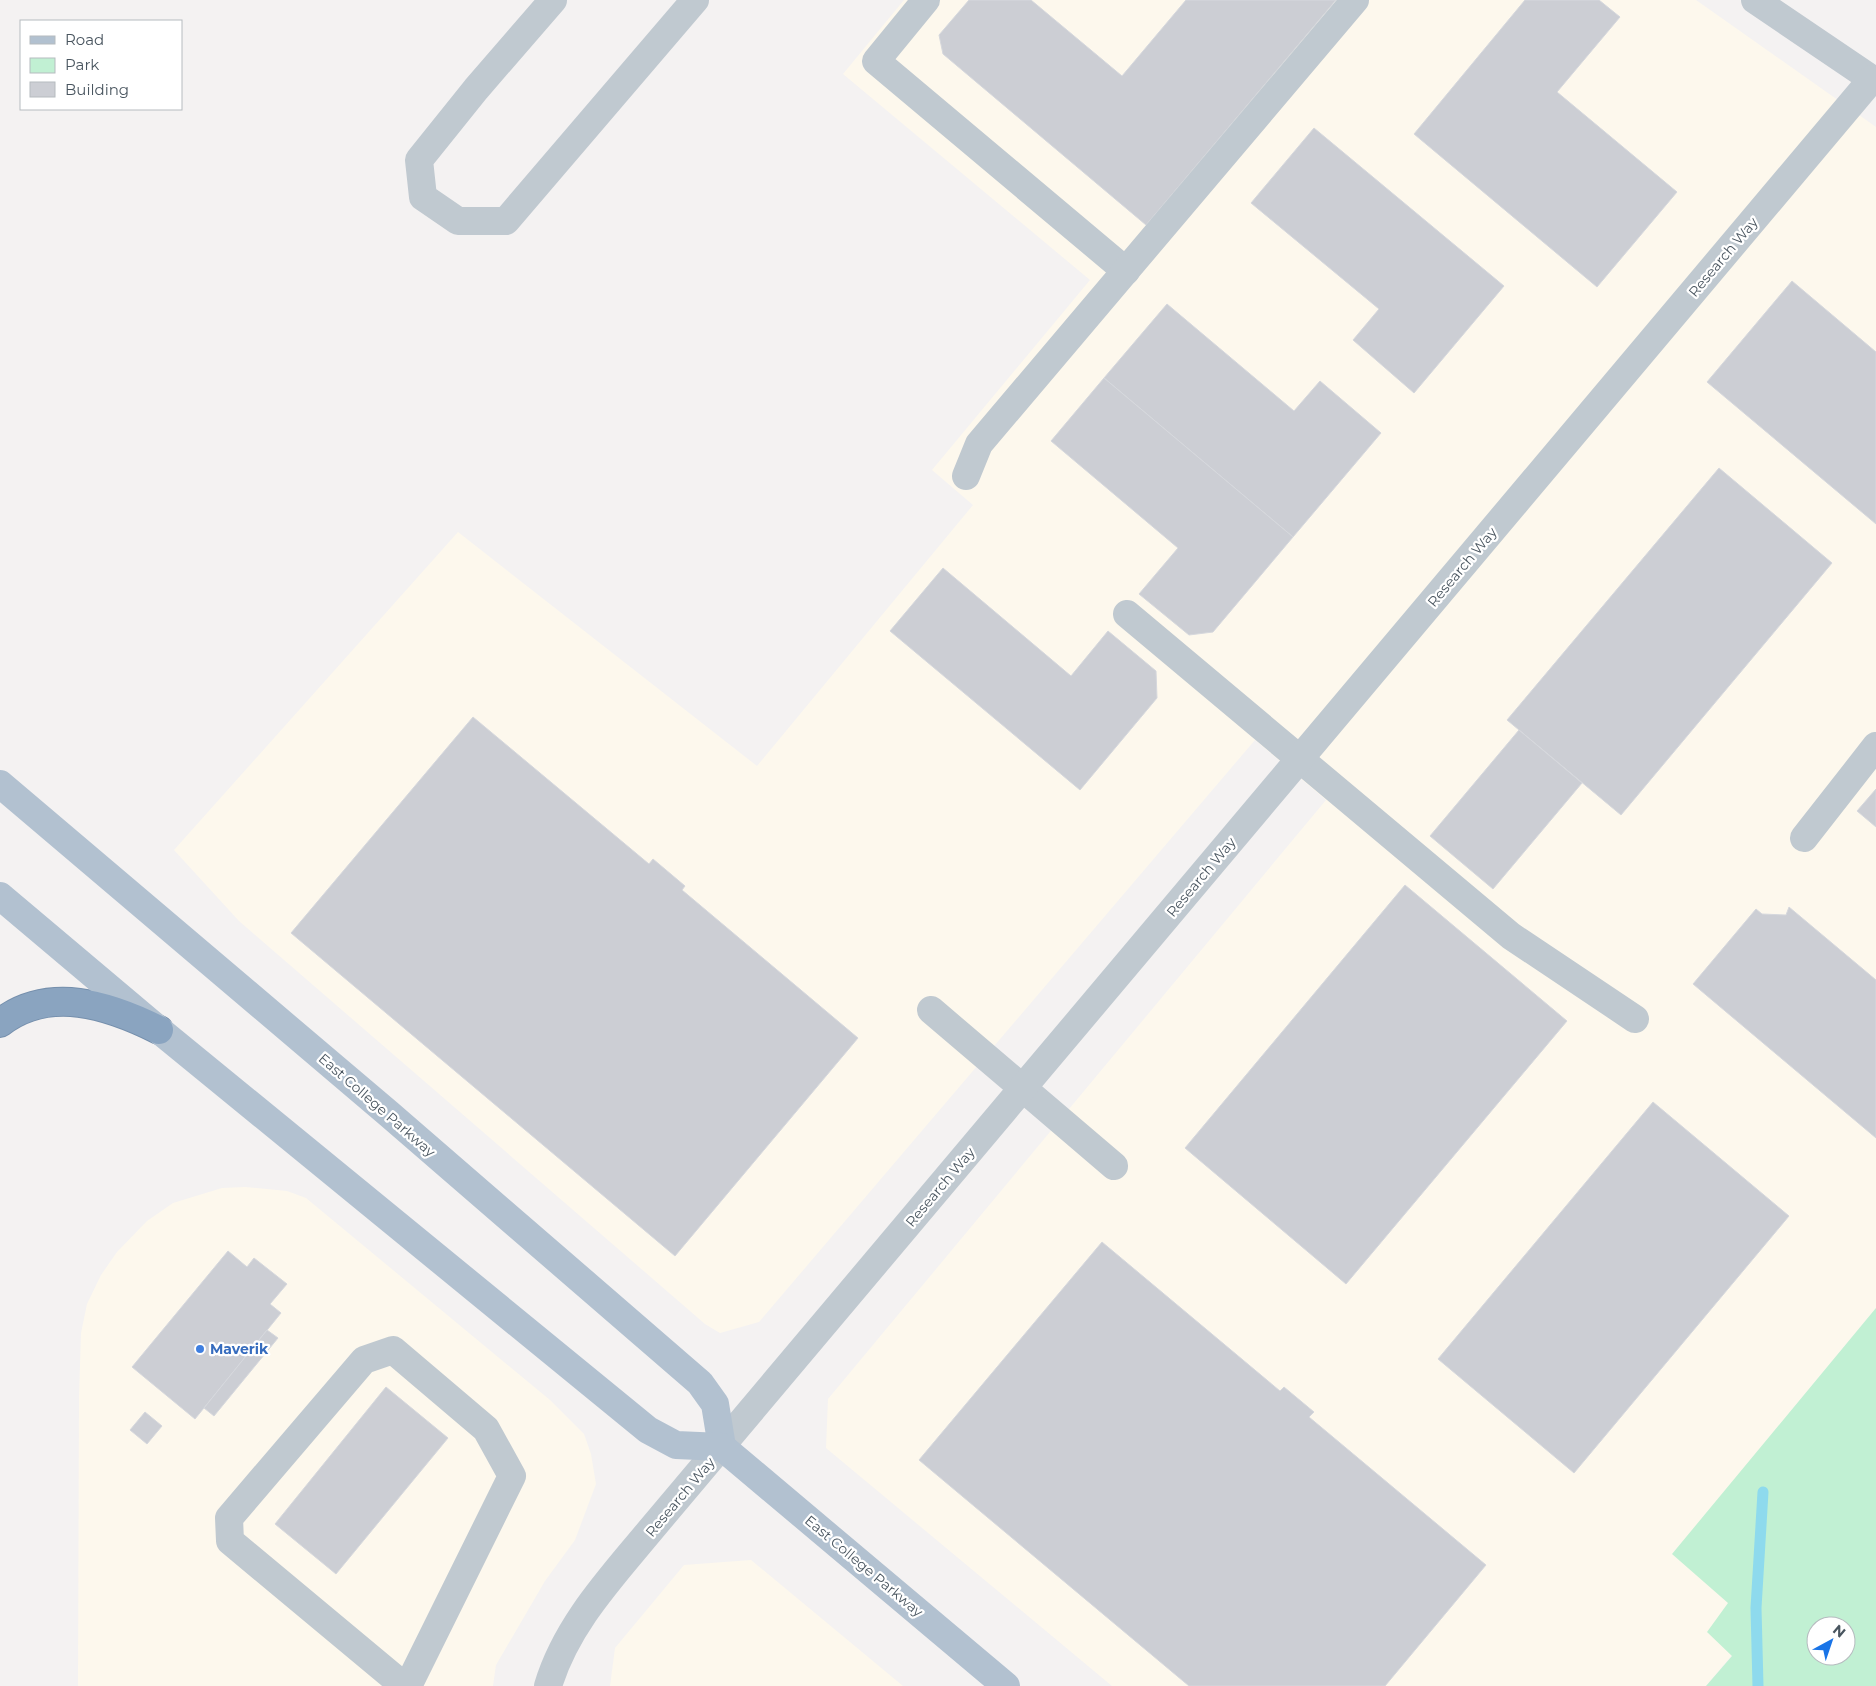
<svg xmlns="http://www.w3.org/2000/svg" width="1876" height="1686" font-family="Montserrat,sans-serif">
<rect width="100%" height="100%" fill="#f4f2f2"/>
<!-- commercial -->
<g fill="#fdf8ed">
<path d="M904,0H1696L1876,127V1308L1673,1554L1729,1603L1732,1655L1706,1686H1112L826,1448L828,1399L1326,800L1255,740L759,1322L720,1333L705,1324L239,921L174,850L458,532L757,766L973,505L932,470L1090,280L843,74Z"/>
<path d="M245,1187L287,1191L306,1198L550,1400L584,1434L591,1454L596,1484L575,1540L545,1581L496,1665L493,1686H78L79,1397L81,1333L87,1304L101,1275L117,1252L147,1221L173,1203L222,1188Z"/>
<path d="M751,1560L903,1686H610L615,1648L684,1565Z"/>
</g>
<!-- green -->
<path fill="#c1f0d3" fill-rule="evenodd" d="M1876,1308V1686H1706L1732,1656L1707,1632L1728,1603L1672,1554ZM1816,1626H1846V1656H1816Z"/>
<g fill="none" stroke-linecap="round" stroke-linejoin="round">
<!-- stream -->
<path stroke="#8edaed" stroke-width="11" d="M1758,1686L1756,1608L1763,1492"/>
</g>
<!-- building -->
<g fill="#ccced4" stroke="#d6d8dd">
<path d="M969,0H1031L1122,76L1186,0H1336L1146,225L943,54L939,35Z"/>
<path d="M1525,0H1599L1620,17L1557,92L1677,192L1597,287L1414,134Z"/>
<path d="M1314,128L1504,286L1414,393L1353,340L1379,309L1251,203Z"/>
<path d="M1792,281L1876,352V524L1707,382Z"/>
<path d="M1167,304L1294,411L1320,381L1381,433L1293,537L1104,378Z"/>
<path d="M1104,378L1293,537L1213,632L1189,635L1139,594L1178,548L1051,441Z"/>
<path d="M1719,468L1832,563L1621,815L1507,720Z"/>
<path d="M943,568L1071,676L1108,631L1156,671L1157,698L1080,790L890,631Z"/>
<path d="M473,717L649,864L653,859L685,886L682,890L858,1038L675,1256L291,933Z"/>
<path d="M1519,730L1582,783L1493,889L1430,836Z"/>
<path d="M1876,789V827L1857,811Z"/>
<path d="M1405,885L1567,1021L1346,1284L1185,1148Z"/>
<path d="M1789,907L1876,980V1138L1693,984L1756,909L1762,914L1786,915Z"/>
<path d="M1653,1102L1789,1216L1574,1473L1438,1359Z"/>
<path d="M1102,1242L1280,1391L1284,1387L1314,1412L1309,1417L1486,1565L1385,1686H1189L919,1460Z"/>
<path d="M228,1251L247,1267L254,1258L287,1284L270,1304L281,1313L195,1419L132,1367Z"/>
<path d="M267,1330L278,1338L214,1416L204,1408Z"/>
<path d="M386,1387L448,1438L336,1574L275,1524Z"/>
<path d="M145,1412L162,1426L147,1444L130,1430Z"/>
</g>
<g fill="none" stroke-linecap="round" stroke-linejoin="round">
<defs>
<path id="highway" d="M0,1023C49,985 109,1005 159,1030"/>
</defs>
<!-- highway casing -->
<use href="#highway" stroke="#758fac" stroke-width="30"/>
<!-- minor -->
<g stroke="#c0c9d0" stroke-width="28">
<path d="M553,0L476,89L419,160L423,197L458,221H506L695,0"/>
<path d="M926,0L876,61L1126,271"/>
<path d="M1755,0L1876,82"/>
<path d="M966,476L979,444L1355,0"/>
<path d="M1127,614L1511,936L1635,1019"/>
<path d="M1804,838L1876,746"/>
<path d="M931,1010L1114,1166"/>
<path d="M404,1686L230,1541L229,1518L364,1360L393,1350L486,1429L512,1476L408,1686"/>
<path d="M548,1686C566,1626 609,1580 648,1533L1872,79"/>
</g>
<!-- major -->
<g stroke="#b2c1d0" stroke-width="28">
<path d="M0,784L389,1114L700,1383L715,1404L722,1447"/>
<path d="M0,896L159,1030L648,1430L676,1445L722,1447L1006,1686"/>
</g>
<!-- highway -->
<use href="#highway" stroke="#8aa4c0" stroke-width="28"/>
</g>
<!-- markers -->
<circle fill="#3f7fe0" stroke="#fff" stroke-width="2" cx="200" cy="1349" r="5"/>
<g text-anchor="middle" stroke-width="4.5" stroke-linejoin="round" paint-order="stroke">
<!-- street labels -->
<g font-size="14" fill="#49555f" stroke="#fff">
<text transform="translate(1723 257) rotate(-50)" y="5">Research Way</text>
<text transform="translate(1462 567) rotate(-50)" y="5">Research Way</text>
<text transform="translate(1201 877) rotate(-50)" y="5">Research Way</text>
<text transform="translate(377 1105) rotate(41)" y="5">East College Parkway</text>
<text transform="translate(940 1187) rotate(-50)" y="5">Research Way</text>
<text transform="translate(680 1497) rotate(-50)" y="5">Research Way</text>
<text transform="translate(864 1566) rotate(40)" y="5">East College Parkway</text>
</g>
<!-- shop labels -->
<g font-size="14" font-weight="bold" fill="#366cbe" stroke="#fff" text-anchor="start">
<text x="210" y="1354">Maverik</text>
</g>
</g>
<!-- legend -->
<rect x="20" y="20" width="162" height="90" fill="#ffffff" stroke="#b6bbbf"/>
<rect x="30" y="36" width="25" height="8" fill="#b2c1d0" stroke="#b6bbbf"/>
<text x="65" y="45" font-size="15" fill="#49555f">Road</text>
<rect x="30" y="58" width="25" height="15" fill="#c1f0d3" stroke="#b6bbbf"/>
<text x="65" y="70" font-size="15" fill="#49555f">Park</text>
<rect x="30" y="82" width="25" height="15" fill="#ccced4" stroke="#b6bbbf"/>
<text x="65" y="95" font-size="15" fill="#49555f">Building</text>
<!-- north arrow -->
<g transform="translate(1831 1641) rotate(40)"><circle r="24" fill="#ffffff" stroke="#b6bbbf"/>
<path d="M0-4L9 19L0 12L-9 19Z" fill="#1974e7"/>
<text y="-8" font-size="14" font-weight="bold" text-anchor="middle" fill="#49555f">N</text>
</g>
</svg>
